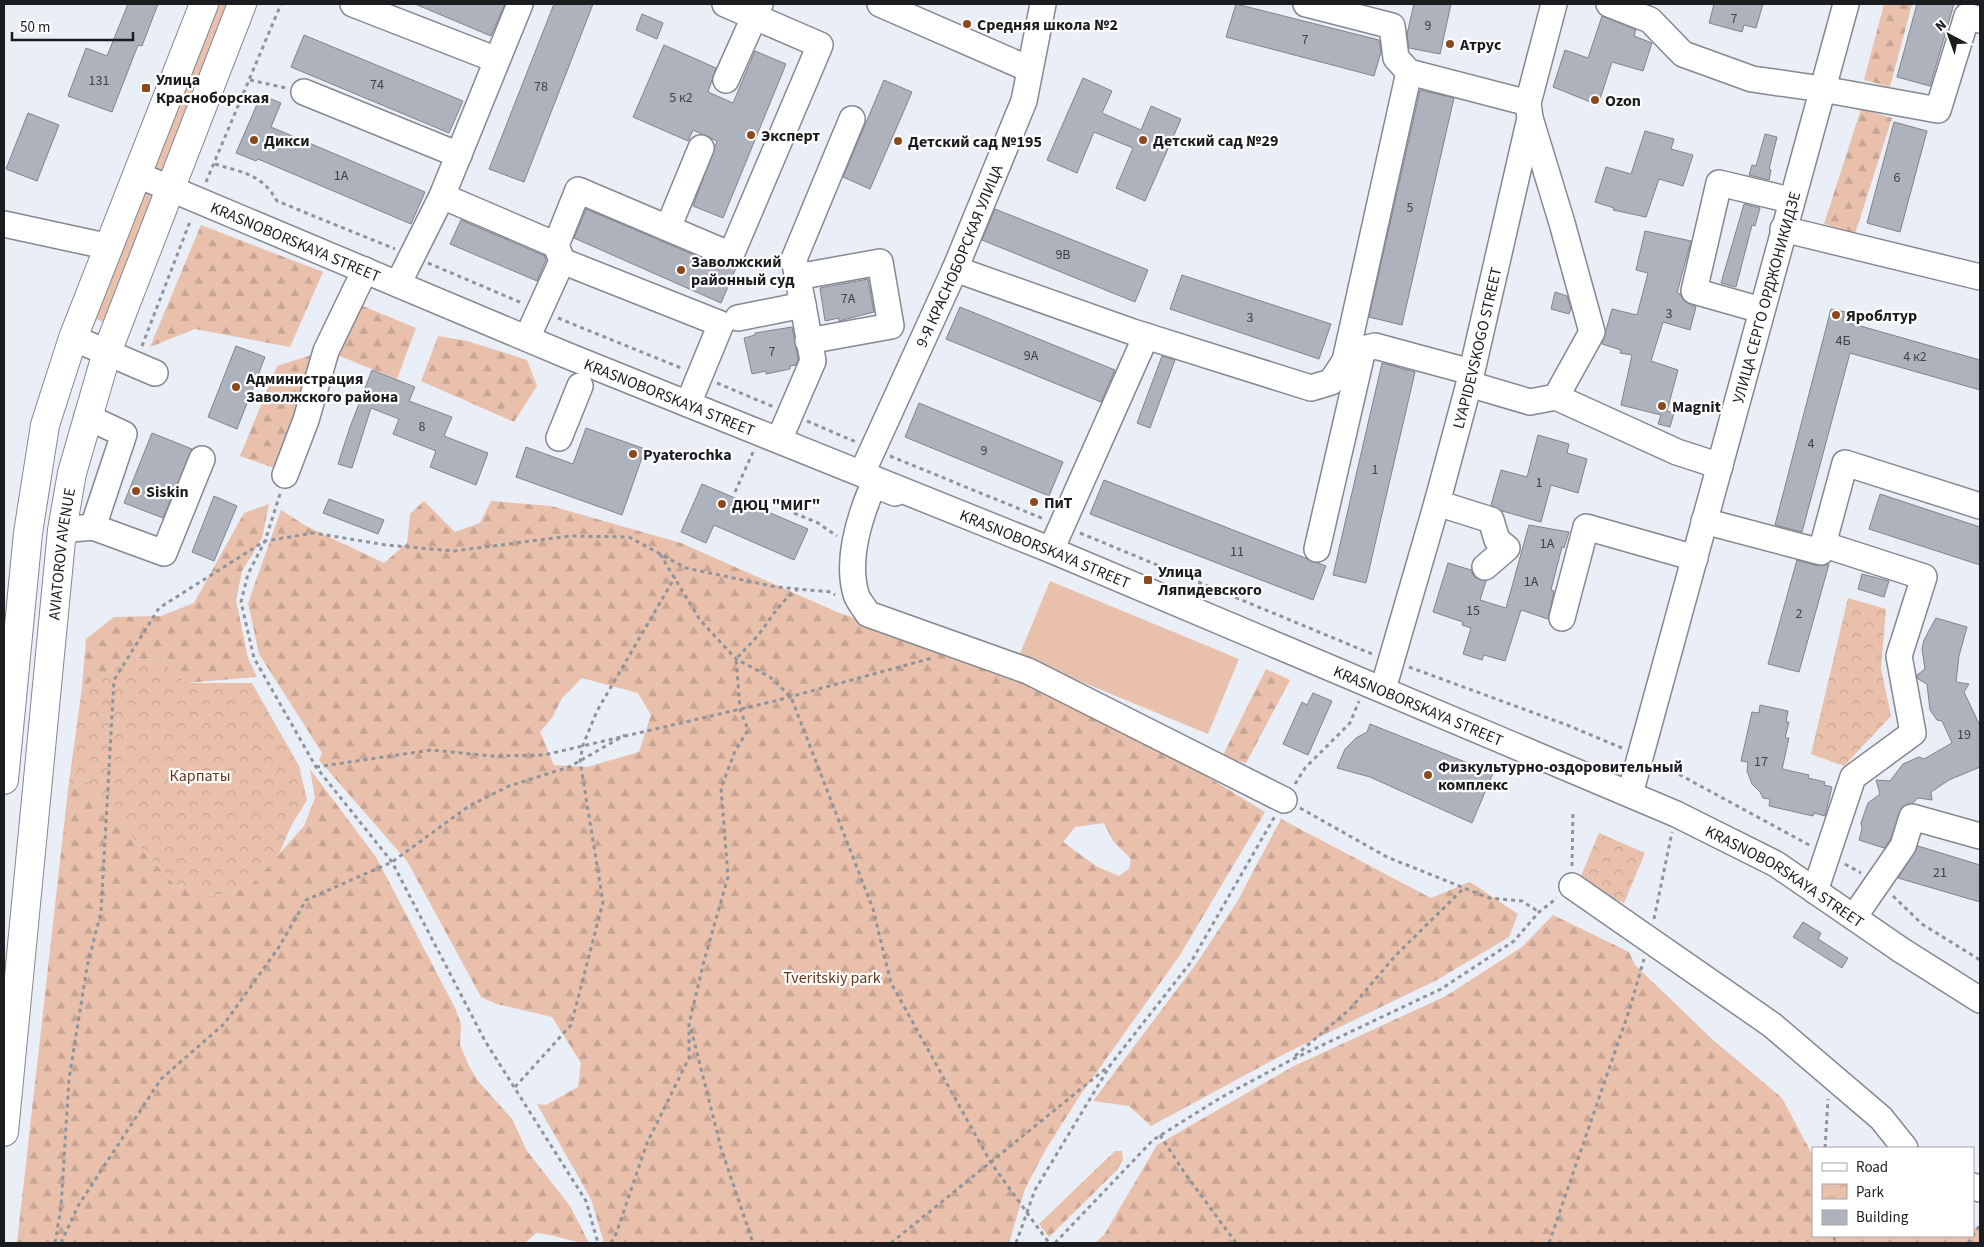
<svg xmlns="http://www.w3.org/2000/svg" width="1984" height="1247" font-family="'Source Sans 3',sans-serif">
<defs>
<pattern id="forest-firs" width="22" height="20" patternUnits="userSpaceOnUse" patternTransform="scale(1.25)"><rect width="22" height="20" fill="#e9c0ab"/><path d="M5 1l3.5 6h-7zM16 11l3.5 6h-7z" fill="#c7a493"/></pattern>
<pattern id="park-crowns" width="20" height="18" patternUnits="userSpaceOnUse" patternTransform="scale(1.25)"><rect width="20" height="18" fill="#e9c0ab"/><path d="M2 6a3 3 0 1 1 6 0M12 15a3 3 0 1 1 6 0" fill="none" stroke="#c7a493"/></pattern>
</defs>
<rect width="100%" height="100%" fill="#e9eef7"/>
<!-- grass -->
<g fill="#e9c0ab">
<path d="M215,4H227L160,174L151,171Z"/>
<path d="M144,190L154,194L103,322L94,318Z"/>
<path d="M1050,581L1239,659L1208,734L1019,656Z"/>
</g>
<!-- forest -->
<g fill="url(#forest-firs)" fill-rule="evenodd">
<path d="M1884,4H1912L1890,87L1864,80Z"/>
<path d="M1861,109L1892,118L1855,234L1824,224Z"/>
<path d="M201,225L323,272L290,347L195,329L150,347Z"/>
<path d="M358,304L416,328L397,379L337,355Z"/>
<path d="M438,336L467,341L527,360L537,386L514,422L421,381Z"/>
<path d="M321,352L274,468L240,456L277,366Z"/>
<path d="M424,501L455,532L480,523L491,501L551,506L681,543L837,612L1072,694L1265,812L1180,955L1079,1097L1046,1149L1025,1189L1009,1243H604L591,1199L537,1104L546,1105L578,1087L581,1063L552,1017L497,1004L481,997L407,861L319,760L322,753L259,654L248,603L281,510L306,526L384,563L407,543L410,514ZM582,678L638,693L651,715L639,752L587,767L554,765L540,732L552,718L562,698ZM1104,823L1113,841L1131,859L1129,869L1119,876L1096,866L1063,842L1075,827Z"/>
<path d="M269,504L262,538L242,571L236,600L248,658L257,677L186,683L161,660L131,659L82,687L86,639L114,617L161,616L194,603L244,513Z"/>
<path d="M1266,669L1290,680L1246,763L1222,757Z"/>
<path d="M310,769L376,857L455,1008L461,1024L460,1045L469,1066L478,1081L512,1119L527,1151L570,1206L589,1243C571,1243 556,1234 536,1233L525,1243H17L68,790L86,781L137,844L175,885L208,896L231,894L254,882L304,826L315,798Z"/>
<path d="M1281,819L1431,898L1470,882L1518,914L1509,937L1437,980L1286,1053L1151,1126L1129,1106L1093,1101L1196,964L1237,902Z"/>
<path d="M1553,915L1629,952L1635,965L1713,1040L1782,1098L1813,1156V1236H1973V1227L1980,1230V1243H1095L1104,1235L1157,1145L1292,1067L1446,996L1522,947Z"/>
<path d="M1115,1151H1122L1123,1160L1117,1170L1049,1237L1039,1224Z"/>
</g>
<!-- park -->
<g fill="url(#park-crowns)">
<path d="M1848,598L1886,609L1881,668L1891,716L1844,766L1811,754Z"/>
<path d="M131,659L161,660L186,683H252L299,766L307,800L291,826L278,856L254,882L231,894L208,896L175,885L137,844L86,781L68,790L82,687Z"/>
<path d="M1599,833L1645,853L1624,903L1578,883Z"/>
</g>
<!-- building -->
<g fill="#aeb2bc" stroke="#7f848c">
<path d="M128,4H158L142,46L138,45L112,112L68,96L86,48L107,56Z"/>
<path d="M415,4H505L491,36Z"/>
<path d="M554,4H593L524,182L489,169Z"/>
<path d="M1236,4L1379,40L1381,52L1374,76L1226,37Z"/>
<path d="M1414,4H1451L1440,54L1409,48L1407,34Z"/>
<path d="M1714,4H1763L1756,28L1744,25L1742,32L1709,23Z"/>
<path d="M1917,4H1954L1930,86L1897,77Z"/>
<path d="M642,14L663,23L657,39L636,30Z"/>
<path d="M1602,16L1636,30L1634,36L1652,43L1643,71L1612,62L1598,105L1553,87L1565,50L1588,58Z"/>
<path d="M304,35L463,101L449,133L291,67Z"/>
<path d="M664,45L716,68L708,92L733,103L755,51L786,64L723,218L693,206L717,141L693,130L688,141L633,117Z"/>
<path d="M1083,78L1112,91L1102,113L1141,130L1151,106L1181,119L1145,201L1116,188L1133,148L1094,132L1077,173L1047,160Z"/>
<path d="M884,80L912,92L870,189L843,177Z"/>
<path d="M1420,90L1454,98L1402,325L1369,317Z"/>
<path d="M261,95L281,103L271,127L425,192L411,224L258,159L256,161L236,153Z"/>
<path d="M28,113L59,125L37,181L6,169Z"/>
<path d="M1894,122L1927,131L1900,232L1867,223Z"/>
<path d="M1645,131L1674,139L1671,149L1693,155L1683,186L1659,179L1646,217L1613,210L1614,208L1595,202L1606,167L1631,174Z"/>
<path d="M1765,134L1777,137L1769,169L1771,170L1769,180L1749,175L1752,165L1756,166Z"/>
<path d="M1744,204L1760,208L1755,226L1752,225L1736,287L1721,283Z"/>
<path d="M586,209L725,268H736L721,303L574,238Z"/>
<path d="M995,209L1148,270L1135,302L982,240Z"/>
<path d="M461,220L545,256L546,260L537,281L450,244Z"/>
<path d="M1645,231L1691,241L1677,293L1680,294L1684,301L1696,307L1690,330L1663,322L1651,361L1678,370L1667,411L1674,413L1670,427L1658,424L1661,415L1621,405L1632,355L1620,353L1621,350L1602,344L1612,309L1637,315L1648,273L1636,270Z"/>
<path d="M1182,275L1331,324L1319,359L1170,309Z"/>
<path d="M868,279L874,312L839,321V318L825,321L820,288Z"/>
<path d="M1555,292L1567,296L1571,308L1569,314L1551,309Z"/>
<path d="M960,307L1115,370L1101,402L946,339Z"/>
<path d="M1831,309L1845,312L1843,321L1980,360V390L1850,353L1802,532L1775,525Z"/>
<path d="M792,327L798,359L796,365L790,366V369L766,374V371L752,374L744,338L755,335V333Z"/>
<path d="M236,346L265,357L237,429L208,417Z"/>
<path d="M1162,356L1175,360L1150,428L1137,423Z"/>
<path d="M1382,363L1415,372L1366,583L1333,575Z"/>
<path d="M372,370L415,387L409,401L452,417L444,436L488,453L476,485L430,467L436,451L393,434L399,419L371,408L352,468L338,464L350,427Z"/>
<path d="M919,403L1063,462L1049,496L905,437Z"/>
<path d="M586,428L645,449L622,515L516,477L526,447L573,464Z"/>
<path d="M152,433L192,449L163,518L124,503Z"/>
<path d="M1538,435L1569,444L1567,453L1587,459L1578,493L1551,485L1541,522L1502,511L1491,505L1501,470L1527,477Z"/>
<path d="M1104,480L1326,566L1313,600L1090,514Z"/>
<path d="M702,484L808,529L794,560L714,525L706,543L681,532Z"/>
<path d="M1880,494L1980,527V565L1869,529Z"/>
<path d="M214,496L237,506L214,561L192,552Z"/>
<path d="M329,499L384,520L378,534L323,513Z"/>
<path d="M1529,525L1569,532L1564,548L1562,547L1551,590L1554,591L1548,619L1521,610L1505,661L1484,655L1482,660L1463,654L1471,628L1462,625L1463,622L1433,612L1448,563L1471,570L1474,577L1486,581L1480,600L1506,608Z"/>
<path d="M1797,560L1818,566L1829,564L1799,672L1768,664Z"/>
<path d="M1862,574L1889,581L1884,597L1858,589Z"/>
<path d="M1936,618L1967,627L1959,656L1956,682L1969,684L1964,692L1980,726V767L1949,780L1931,792L1932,800L1918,798L1913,803L1903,806L1890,840L1884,848L1859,840L1862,829L1861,823L1868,803L1880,794L1876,780L1890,781L1903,764L1919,757L1924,759L1952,743L1942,721L1937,720L1930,710L1927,684L1918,679L1917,675L1925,669L1922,649L1924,640Z"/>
<path d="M1313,693L1332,701L1308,755L1283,744L1302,702L1307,705Z"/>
<path d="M1760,705L1788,711L1786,722H1789L1785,738H1789L1782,769L1809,775L1808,778L1825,782L1824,785L1832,787L1825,816L1814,813L1813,816L1769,806L1770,799L1763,798L1760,792L1752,784L1747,771L1748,762L1741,761L1752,712L1759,713Z"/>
<path d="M1370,724L1493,773L1472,823L1370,777L1337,768L1345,749L1356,738L1367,732Z"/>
<path d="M1918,846L1980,865V902L1898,878Z"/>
<path d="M1803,922L1821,933L1818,939L1848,958L1842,968L1793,937Z"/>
</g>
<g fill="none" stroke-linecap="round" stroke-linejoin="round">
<defs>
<g id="minor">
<path d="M353,4L497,60"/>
<path d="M880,4L1029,69"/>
<path d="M1306,4L1392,26L1396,58L1409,72L1528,103"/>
<path d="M1609,4L1650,20L1683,54L1752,79L1822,89L1938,110L1967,16L1980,20"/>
<path d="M726,80L760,4"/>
<path d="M304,92L459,155"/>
<path d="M1530,118L1562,223L1592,332L1556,397"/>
<path id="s1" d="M138,175L566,355L1051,550L1676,814L1776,864L1901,950L1980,1000"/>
<path d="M442,196L556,245"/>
<path d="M4,224L110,247"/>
<path d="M668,228L701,148"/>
<path d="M1783,229L1980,277"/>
<path d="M562,261L721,324L688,404"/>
<path d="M955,269L1133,332L1311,388L1331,382L1345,361L1363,349L1375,346L1471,372"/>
<path d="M797,277L880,262L891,326L808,341"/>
<path d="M398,284L442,196L520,4"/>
<path d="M1761,310L1694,291L1719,183L1790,200"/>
<path d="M738,318L803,305L794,259L852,119"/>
<path d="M73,338L155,373"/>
<path d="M527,338L562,261L556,245L578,190L731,255L820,45L725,4"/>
<path d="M1345,361L1409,72"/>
<path d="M1469,384L1530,402L1556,397L1677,452L1720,466"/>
<path d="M87,417L124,434L93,527"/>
<path d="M559,438L580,386"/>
<path d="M779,440L813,361L803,305"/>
<path id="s2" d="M862,473L955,269L1024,101L1043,4"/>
<path d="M285,475L306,420L326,351L365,270"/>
<path d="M895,493L877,486L872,488C859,519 846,560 856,594C858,601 864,607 868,614L1028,671L1284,800"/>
<path d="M1437,503L1491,520L1497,540L1507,548L1485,567"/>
<path d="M1704,521L1821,552L1845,463L1980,506"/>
<path d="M62,530L93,527L164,553L202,459"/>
<path d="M1317,549L1363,349"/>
<path d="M1051,550L1146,336"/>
<path d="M1562,618L1586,527L1695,558"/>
<path id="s3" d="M1383,689L1437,503L1469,384L1530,118L1528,103L1554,4"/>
<path id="s4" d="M1630,794L1846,4"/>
<path d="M1572,886L1772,1025L1881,1118L1905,1148"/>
<path d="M1815,891L1853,777L1913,733L1899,656L1924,577L1822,544"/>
<path d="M1854,917L1903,846L1912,817L1980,836"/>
<path d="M1973,1186L1980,1189"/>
</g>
<g id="major">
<path d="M4,780L28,533L45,425L73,338L204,4"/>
<path id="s5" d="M4,1132L62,530L72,473L107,352L242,4"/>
</g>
</defs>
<!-- minor casing -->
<use href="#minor" stroke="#838891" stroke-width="28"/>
<!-- major casing -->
<use href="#major" stroke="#838891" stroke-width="30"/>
<!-- path -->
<g stroke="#90949a" stroke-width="3" stroke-dasharray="4 4" stroke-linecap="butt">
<path d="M250,80L286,88"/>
<path d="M215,164C243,173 261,173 277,201L395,249"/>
<path d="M206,182L281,4"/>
<path d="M428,263L522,303"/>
<path d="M558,318L681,368"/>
<path d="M142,346L191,219"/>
<path d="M717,383L774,407"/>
<path d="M807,421L856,442"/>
<path d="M890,456L1044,519"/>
<path d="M735,492L753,452"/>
<path d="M280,494L265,541L248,574L241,602L254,658L316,767L392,862L485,1041L586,1201L598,1243"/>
<path d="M794,513L818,523L837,536"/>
<path d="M1080,533L1372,654"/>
<path d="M660,554L700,620L736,659L770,677L791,697L873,909L891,983L991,1163L1049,1243"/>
<path d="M1409,667L1567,725L1622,748"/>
<path d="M1658,763L1811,846"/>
<path d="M316,767L431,750L492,756L544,755L775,701L932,658"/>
<path d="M1295,784L1305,768L1350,723L1359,701"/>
<path d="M1300,808L1387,857L1489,898L1522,901L1539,912"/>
<path d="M1845,864L1861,873"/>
<path d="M1572,866L1573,811"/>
<path d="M1893,896L1922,924L1980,960"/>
<path d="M1654,919L1672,832"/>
<path d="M691,1029L721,1148L753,1243"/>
<path d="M1295,1056L1350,1009L1396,955L1464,888"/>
<path d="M515,1087L571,1025L603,902L580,761L583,745L597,711L675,577"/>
<path d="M1160,1135L1184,1172L1236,1243"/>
<path d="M1825,1148L1828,1099"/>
<path d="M1834,1236L1835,1243"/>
<path d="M55,1243L61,1207L69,1079L87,967L101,912L114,680L159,608L265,541L314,533L386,545L454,551L570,536L629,537L686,568L776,587L831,592L835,595"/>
<path d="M61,1243L78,1206L161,1079L224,1024L279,947L306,900L392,862L469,806L509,786L569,767L625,735"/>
<path d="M611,1243L616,1234L647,1143L689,1058V1024L704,961L728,877L721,788L735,751L748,730L740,709L736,659C743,651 751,644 758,635C771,619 780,601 797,590"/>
<path d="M891,1243L1109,1066"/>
<path d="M1016,1243L1035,1190L1111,1064L1191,962L1275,816"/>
<path d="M1055,1243L1153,1140L1220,1098L1291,1060L1441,989L1514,941L1539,912L1557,898"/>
<path d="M1549,1243L1629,1011L1644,959"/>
<path d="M1968,1243L1980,1225"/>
</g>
<!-- minor -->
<use href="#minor" stroke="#fff" stroke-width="25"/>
<!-- major -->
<use href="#major" stroke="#fff" stroke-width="28"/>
</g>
<!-- markers -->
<g fill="#8d491e" stroke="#fff" stroke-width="2">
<circle cx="967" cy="24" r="5"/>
<circle cx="1450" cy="44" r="5"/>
<rect x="141" y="83" width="10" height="10" rx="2.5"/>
<circle cx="1595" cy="100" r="5"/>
<circle cx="751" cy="135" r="5"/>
<circle cx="254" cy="140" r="5"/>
<circle cx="1143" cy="140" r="5"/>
<circle cx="898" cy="141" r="5"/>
<circle cx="681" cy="270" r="5"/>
<circle cx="1836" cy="315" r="5"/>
<circle cx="236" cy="387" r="5"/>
<circle cx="1662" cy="406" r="5"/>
<circle cx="633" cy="454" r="5"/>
<circle cx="136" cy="491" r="5"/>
<circle cx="1034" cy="502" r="5"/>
<circle cx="722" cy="504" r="5"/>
<rect x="1143" y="575" width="10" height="10" rx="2.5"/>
<circle cx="1428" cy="775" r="5"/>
</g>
<g text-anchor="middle" stroke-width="4.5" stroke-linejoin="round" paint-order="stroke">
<!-- number labels -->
<g font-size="14" fill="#3f4246">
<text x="1734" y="23">7</text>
<text x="1428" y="30">9</text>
<text x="1305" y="44">7</text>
<text x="99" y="85">131</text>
<text x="377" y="89">74</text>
<text x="541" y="91">78</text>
<text x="681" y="102">5 к2</text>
<text x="341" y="180">1А</text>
<text x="1897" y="182">6</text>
<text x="1410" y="212">5</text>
<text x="1063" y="259">9В</text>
<text x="848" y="303">7А</text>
<text x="1669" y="318">3</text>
<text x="1250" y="322">3</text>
<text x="1843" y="345">4Б</text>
<text x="772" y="356">7</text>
<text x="1031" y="360">9А</text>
<text x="1915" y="361">4 к2</text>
<text x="422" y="431">8</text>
<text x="1811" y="448">4</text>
<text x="984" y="455">9</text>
<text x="1375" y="474">1</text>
<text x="1539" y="487">1</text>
<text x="1547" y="548">1А</text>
<text x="1237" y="556">11</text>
<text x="1531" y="586">1А</text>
<text x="1473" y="615">15</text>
<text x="1799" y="618">2</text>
<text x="1964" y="739">19</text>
<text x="1761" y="766">17</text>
<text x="1940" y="877">21</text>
</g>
<!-- poi labels -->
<g font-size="16" font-weight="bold" fill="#1a1c1f" stroke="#fff" text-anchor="start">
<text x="977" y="30">Средняя школа №2</text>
<text x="1460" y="50">Атрус</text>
<text x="156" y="85">Улица<tspan x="156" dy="18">Красноборская</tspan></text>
<text x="1605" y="106">Ozon</text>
<text x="761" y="141">Эксперт</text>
<text x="264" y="146">Дикси</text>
<text x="1153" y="146">Детский сад №29</text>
<text x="908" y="147">Детский сад №195</text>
<text x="691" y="267">Заволжский<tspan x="691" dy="18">районный суд</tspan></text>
<text x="1846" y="321">Яроблтур</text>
<text x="246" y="384">Администрация<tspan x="246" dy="18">Заволжского района</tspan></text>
<text x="1672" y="412">Magnit</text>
<text x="643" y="460">Pyaterochka</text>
<text x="146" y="497">Siskin</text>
<text x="1044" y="508">ПиТ</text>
<text x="732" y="510">ДЮЦ "МИГ"</text>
<text x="1158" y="577">Улица<tspan x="1158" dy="18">Ляпидевского</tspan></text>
<text x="1438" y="772">Физкультурно-оздоровительный<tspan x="1438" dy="18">комплекс</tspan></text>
</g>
<!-- street labels -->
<g font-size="16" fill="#1a1c1f" stroke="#fff">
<text dy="6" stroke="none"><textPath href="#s1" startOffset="171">KRASNOBORSKAYA STREET</textPath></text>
<text dy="6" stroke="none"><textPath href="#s2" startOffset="238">9-Я КРАСНОБОРСКАЯ УЛИЦА</textPath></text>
<text dy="6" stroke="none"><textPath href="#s4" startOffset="515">УЛИЦА СЕРГО ОРДЖОНИКИДЗЕ</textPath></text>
<text dy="6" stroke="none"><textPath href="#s3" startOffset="354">LYAPIDEVSKOGO STREET</textPath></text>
<text dy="6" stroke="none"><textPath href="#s1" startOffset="576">KRASNOBORSKAYA STREET</textPath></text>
<text dy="6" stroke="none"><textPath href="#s1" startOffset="981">KRASNOBORSKAYA STREET</textPath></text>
<text dy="6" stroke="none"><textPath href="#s5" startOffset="581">AVIATOROV AVENUE</textPath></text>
<text dy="6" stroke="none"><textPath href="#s1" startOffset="1386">KRASNOBORSKAYA STREET</textPath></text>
<text dy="6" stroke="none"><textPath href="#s1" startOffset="1791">KRASNOBORSKAYA STREET</textPath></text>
</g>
<!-- park labels -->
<g font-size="16" fill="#693514" stroke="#fff">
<text x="200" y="781">Карпаты</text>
<text x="832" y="983">Tveritskiy park</text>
</g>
</g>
<!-- border -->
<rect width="1984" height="1247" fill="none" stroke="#1a1c1f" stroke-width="10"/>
<!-- legend -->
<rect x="1812" y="1147" width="162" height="90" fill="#ffffff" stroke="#a3a4a5"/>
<rect x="1822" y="1163" width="25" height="8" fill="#ffffff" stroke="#a3a4a5"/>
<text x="1856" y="1172" font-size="15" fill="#1a1c1f">Road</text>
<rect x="1822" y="1184" width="25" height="15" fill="url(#park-crowns)" stroke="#a3a4a5"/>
<text x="1856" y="1197" font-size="15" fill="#1a1c1f">Park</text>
<rect x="1822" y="1210" width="25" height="15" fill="#aeb2bc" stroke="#a3a4a5"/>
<text x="1856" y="1222" font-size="15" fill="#1a1c1f">Building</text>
<!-- north arrow -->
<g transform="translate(1949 35) rotate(319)" stroke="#ffffff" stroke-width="4" paint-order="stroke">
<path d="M0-4L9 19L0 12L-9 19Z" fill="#1a1c1f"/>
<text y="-8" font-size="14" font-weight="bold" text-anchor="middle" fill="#1a1c1f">N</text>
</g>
<!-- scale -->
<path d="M12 32v8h121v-8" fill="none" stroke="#1a1c1f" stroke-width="2.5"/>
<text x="20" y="32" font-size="15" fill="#1a1c1f" stroke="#ffffff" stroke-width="4" paint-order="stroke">50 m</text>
</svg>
